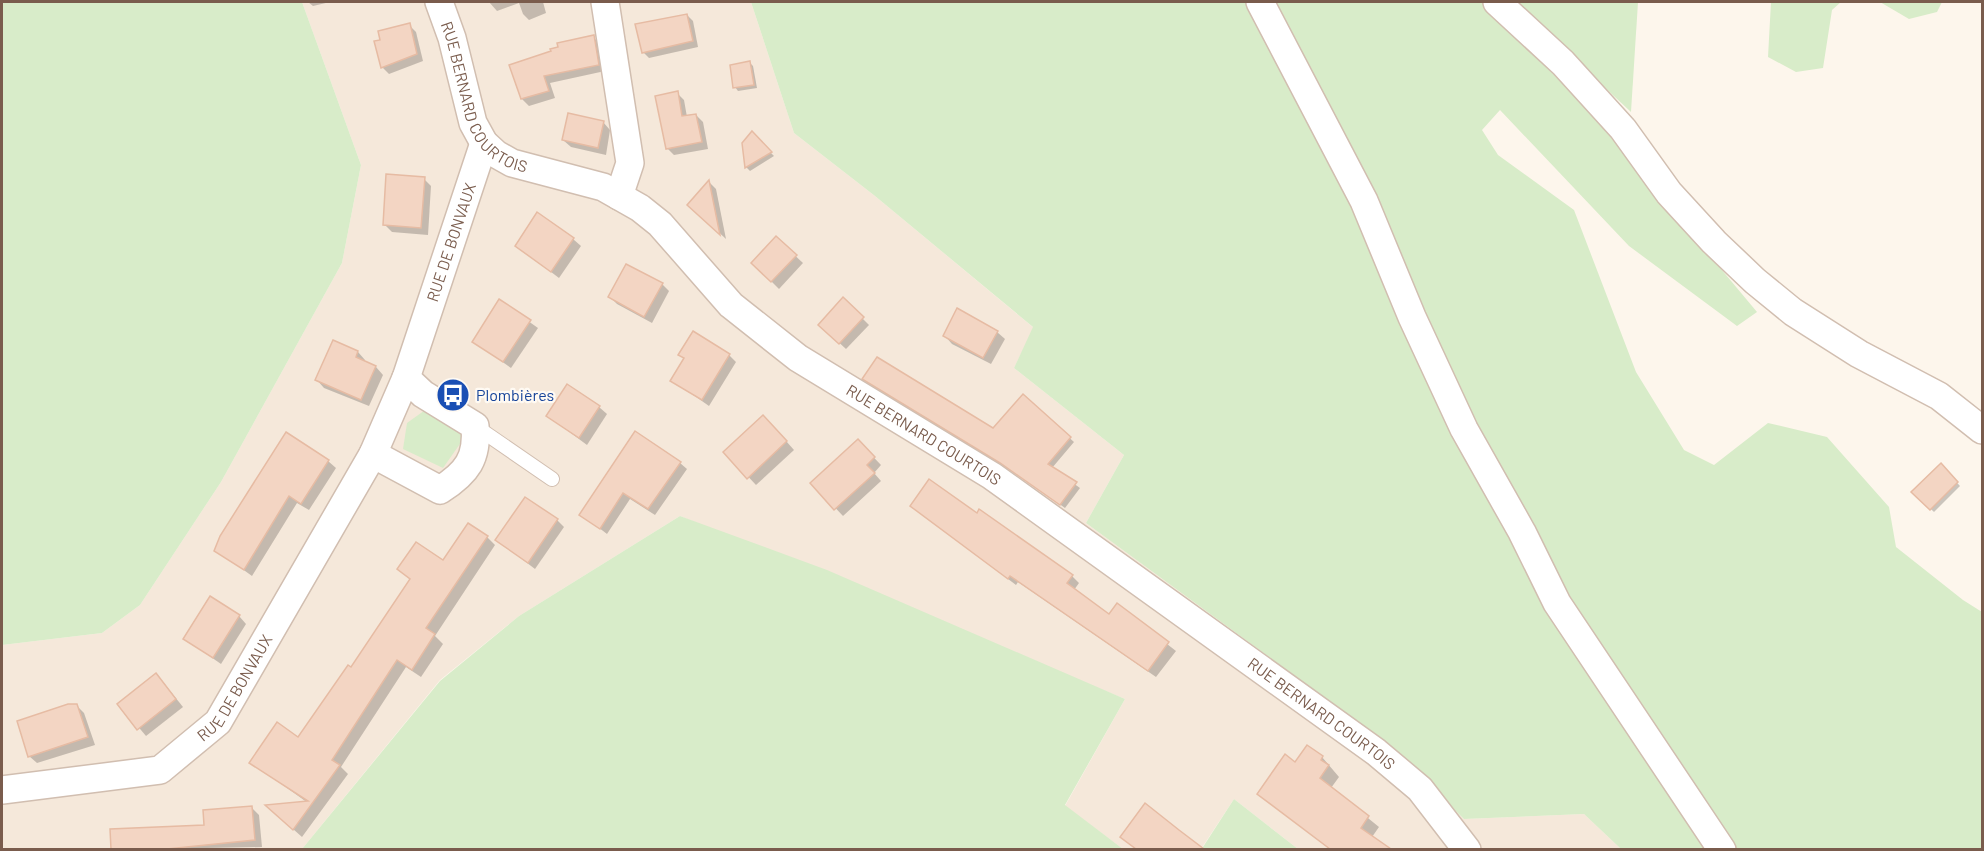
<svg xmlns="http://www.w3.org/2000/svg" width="1984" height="851" font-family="Barlow,sans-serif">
<rect width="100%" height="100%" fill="#fdf6ec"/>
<!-- residential -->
<path fill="#f5e8da" d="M302,2H751L794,133L875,196L1034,328L1014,368L1124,455L1086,523L1382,740L1464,819L1584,814L1621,849H1298L1234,799L1201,849H1123L1065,806L1125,699L680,516L519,616L440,680L302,849H4L2,844V645L102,633L140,605L221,482L342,263L361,165Z"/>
<!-- green -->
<g fill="#d8ecc9">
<path d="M2,2H302L361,165L342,263L221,482L140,605L102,633L2,645Z"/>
<path d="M751,2H1485L1594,117L1757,312L1737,326L1629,246L1500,110L1482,130L1498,155L1574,210L1636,372L1684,450L1714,465L1768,423L1827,437L1889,507L1896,547L1963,600L1982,612V849H1621L1584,814L1464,819L1382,740L1086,523L1124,455L1014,368L1033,327L875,196L794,133Z"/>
<path d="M1513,2H1638L1631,112Z"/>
<path d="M1771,2H1841L1832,10L1823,68L1796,72L1768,57Z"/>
<path d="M1880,2H1942L1937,12L1909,19Z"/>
<path d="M428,408L462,430V441L443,468L403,449L407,423Z"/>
<path d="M680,516L827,570L1125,699L1065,805L1123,849H302L440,681L519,616Z"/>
<path d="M1234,799L1298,849L1201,850Z"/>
</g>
<!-- shadow -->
<g fill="#0003">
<path d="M308,2H330L313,6Z"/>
<path d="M489,2H543L546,13L529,20L523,14L519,3L497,11Z"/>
<path d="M687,15L693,21L698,47L649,58L643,52Z"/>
<path d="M409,25L416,32L423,61L389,74L382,67Z"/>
<path d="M593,37L600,44L605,71L550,83L555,98L529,106L522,99L552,52Z"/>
<path d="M750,63L753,66L757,88L738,91L735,87Z"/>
<path d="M677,93L684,100L687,117L696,115L703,122L708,149L674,155L667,148Z"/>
<path d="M603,122L610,130L606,155L571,147L563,140Z"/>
<path d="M752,134L774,156L750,171L747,168L743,144Z"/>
<path d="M424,179L431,186L428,235L392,232L385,225Z"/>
<path d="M709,182L716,189L726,239L697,212Z"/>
<path d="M776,238L803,263L779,289L753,263Z"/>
<path d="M573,239L581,246L559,278L517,246Z"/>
<path d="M662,284L669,291L652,323L617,304L610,297Z"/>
<path d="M843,299L869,325L846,349L820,325Z"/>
<path d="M500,301L538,328L511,368L474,342Z"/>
<path d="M997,332L1005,339L991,364L952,344L945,336Z"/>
<path d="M333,342L358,352L365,360L364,362L376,367L383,375L369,406L324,388L317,380Z"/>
<path d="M680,354L729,355L736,362L709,406L672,380L685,359Z"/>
<path d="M1023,396L1074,442L1052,468L1080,488L1065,508L1006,466L993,430Z"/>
<path d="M599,407L607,414L587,445L548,416Z"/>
<path d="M771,424L794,450L756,485L725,452Z"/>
<path d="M858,441L881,465L874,473L881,481L843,516L812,483Z"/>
<path d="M328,461L336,468L309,510L297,503L252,576L216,550Z"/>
<path d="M680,463L687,469L655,515L630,499L607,534L581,514Z"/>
<path d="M1941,466L1960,486L1934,512L1913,492Z"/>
<path d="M912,506L978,515L1072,576L1079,583L1074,590L1110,616L1117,605L1176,651L1156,677L1018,582L1016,585Z"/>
<path d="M557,520L564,527L535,569L497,540Z"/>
<path d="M487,537L495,545L435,636L443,644L421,677L406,667L341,767L348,774L302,837L275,813L308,803L251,762L298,739L351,669L411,580L399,569L443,562Z"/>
<path d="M239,616L246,624L221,664L185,639Z"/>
<path d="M163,682L183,707L146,736L119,704Z"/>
<path d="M77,706L84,713L95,745L37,763L29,756Z"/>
<path d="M1322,757L1339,777L1331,788L1379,827L1372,837L1388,850H1331L1259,794L1295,764Z"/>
<path d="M251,807L259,815L262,847L113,850L112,831L206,826Z"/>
<path d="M1122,837L1193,843L1200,850H1136Z"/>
</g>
<!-- building -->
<g fill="#f3d5c3" stroke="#e6bba3" stroke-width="1.5">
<path d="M687,14L693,41L642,53L635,24Z"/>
<path d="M410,23L417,54L381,68L374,41L380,40L378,31Z"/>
<path d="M594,35L599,65L544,76L549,91L521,99L509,65L551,51L550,49L558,47L557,43Z"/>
<path d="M750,61L754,85L733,88L730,65Z"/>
<path d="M678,91L682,116L696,114L702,142L666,149L655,96Z"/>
<path d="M568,113L604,121L598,148L562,140Z"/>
<path d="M752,131L772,152L745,168L742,143Z"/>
<path d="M386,174L425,177L421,228L383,225Z"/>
<path d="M709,180L720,235L687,205Z"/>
<path d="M537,212L574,238L551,272L515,246Z"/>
<path d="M776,236L797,255L771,282L751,263Z"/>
<path d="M626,264L663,283L644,317L608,297Z"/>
<path d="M843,297L864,317L839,344L818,325Z"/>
<path d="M499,299L531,320L503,362L472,342Z"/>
<path d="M957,308L998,331L983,358L943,336Z"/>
<path d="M693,331L730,354L702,400L670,381L684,358L678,355Z"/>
<path d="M333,340L358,351L356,357L376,366L361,400L315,380Z"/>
<path d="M877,357L993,428L1023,394L1071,437L1048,464L1077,482L1060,505L1000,463L862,379Z"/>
<path d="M567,384L600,406L579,438L546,416Z"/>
<path d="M763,415L787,441L747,479L723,452Z"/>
<path d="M635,431L681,462L648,509L623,493L600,529L579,515Z"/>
<path d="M286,432L329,460L301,504L289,496L244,570L214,551L220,536Z"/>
<path d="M858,439L875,457L867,465L875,473L834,510L810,483Z"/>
<path d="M1941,463L1958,482L1930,510L1911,492Z"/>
<path d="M929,479L977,513L979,509L1073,575L1067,583L1109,614L1117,603L1169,642L1148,671L1010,576L1008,579L910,506Z"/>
<path d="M525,497L558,519L528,563L495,540Z"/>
<path d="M468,523L488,536L426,628L435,634L412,670L397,660L332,760L340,765L293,830L265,805L308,801L249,763L277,722L298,737L348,665L351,667L410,579L397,569L416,542L443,560Z"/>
<path d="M210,596L240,615L213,658L183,639Z"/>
<path d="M156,673L176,699L137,730L117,704Z"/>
<path d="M68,704H77L88,737L28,757L17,721Z"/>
<path d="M1307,745L1323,756L1321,760L1329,765L1320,778L1369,816L1361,828L1391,849H1330L1257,794L1285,754L1295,762Z"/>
<path d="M1145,803L1179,830L1204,849H1136L1120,837Z"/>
<path d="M252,806L255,840L167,849H111L110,829L204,825L203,810Z"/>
</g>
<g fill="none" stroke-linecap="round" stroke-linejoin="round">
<defs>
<path id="lane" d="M475,426L552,479"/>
<g id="street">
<path id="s1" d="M439,2L452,38L473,123L484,143L496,154L512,163L603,187L640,208L660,224L731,305L798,358L992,476L1376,752L1420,789L1467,850"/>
<path d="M605,2L630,163L619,196"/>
<path d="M1260,2L1364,201L1412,317L1464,429L1522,532L1557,603L1722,850"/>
<path d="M1497,2L1563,63L1623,129L1669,193L1714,242L1755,281L1793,312L1859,354L1939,396L1982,430"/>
<path d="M373,454L440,490C467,473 478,458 475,426L423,394L406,378"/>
<path id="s2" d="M2,790L160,770L218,722L373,454L406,378L484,143"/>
</g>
</defs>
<!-- lane casing -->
<use href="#lane" stroke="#d1beb0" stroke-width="16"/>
<!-- street casing -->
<use href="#street" stroke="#d1beb0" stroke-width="30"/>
<!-- lane -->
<use href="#lane" stroke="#fff" stroke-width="14"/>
<!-- street -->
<use href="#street" stroke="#fff" stroke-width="27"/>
</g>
<!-- icons -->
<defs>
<symbol id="bus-disc" viewBox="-11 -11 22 22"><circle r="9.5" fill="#1a4fb4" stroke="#fffaf3"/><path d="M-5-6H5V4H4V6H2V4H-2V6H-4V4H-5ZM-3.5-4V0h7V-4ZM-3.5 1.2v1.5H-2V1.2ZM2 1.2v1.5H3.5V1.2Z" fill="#fff"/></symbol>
</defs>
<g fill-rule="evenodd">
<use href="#bus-disc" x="434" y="376" width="38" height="38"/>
</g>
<g text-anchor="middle" stroke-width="4.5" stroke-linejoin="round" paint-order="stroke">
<!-- street labels -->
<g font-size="16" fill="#7a5c4d" stroke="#fffaf3">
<text dy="6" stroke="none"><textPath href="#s1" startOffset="110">RUE BERNARD COURTOIS</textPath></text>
<text dy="6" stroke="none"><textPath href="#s2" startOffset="770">RUE DE BONVAUX</textPath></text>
<text dy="6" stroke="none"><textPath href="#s1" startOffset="686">RUE BERNARD COURTOIS</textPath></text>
<text dy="6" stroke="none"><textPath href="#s2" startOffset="272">RUE DE BONVAUX</textPath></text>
<text dy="6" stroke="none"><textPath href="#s1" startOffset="1172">RUE BERNARD COURTOIS</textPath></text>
</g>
<!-- transit labels -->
<g font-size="16" fill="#164399" stroke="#fffaf3" text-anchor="start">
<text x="476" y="401">Plombières</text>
</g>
</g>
<!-- border -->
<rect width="1984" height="851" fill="none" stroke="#7a5c4d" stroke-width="6"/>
</svg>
